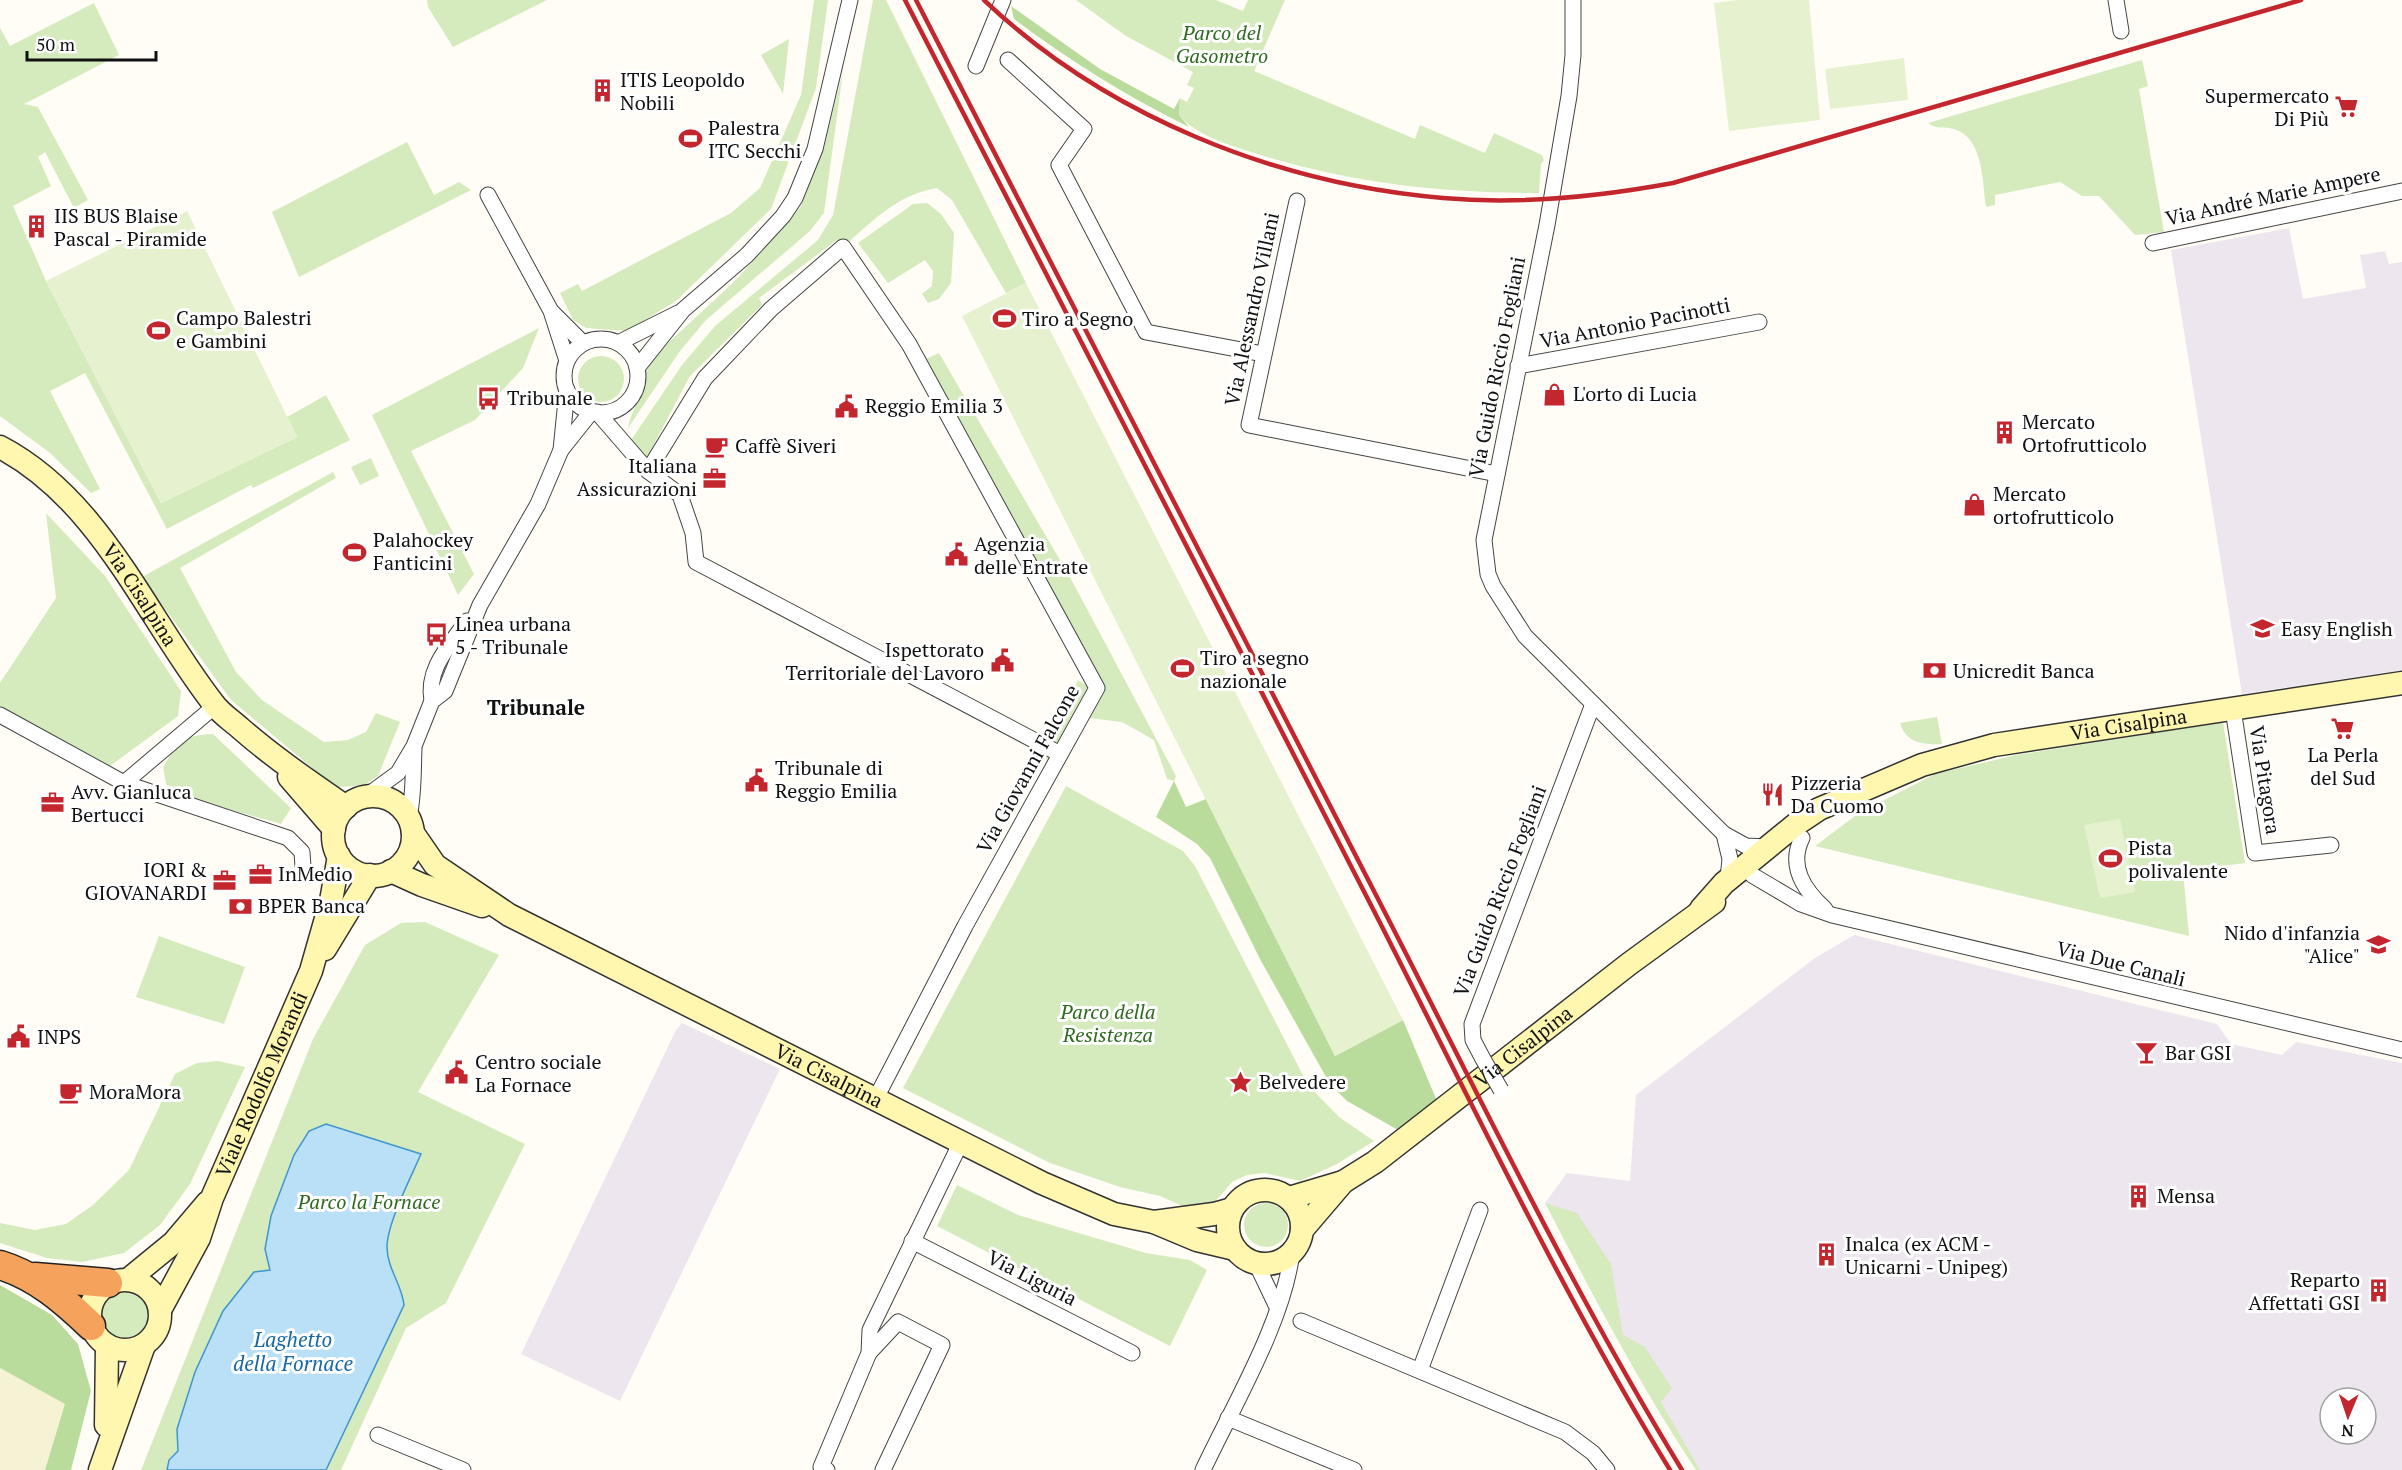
<svg xmlns="http://www.w3.org/2000/svg" width="2402" height="1470" font-family="'PT Serif',serif">
<rect width="100%" height="100%" fill="#fffdf5"/>
<!-- industrial -->
<g fill="#eee6ef" fill-rule="evenodd">
<path d="M2289,228L2303,299L2366,288L2360,255L2385,251L2389,264L2402,262V670L2242,694L2171,250Z"/>
<path d="M1854,935L2217,1024L2231,1044L2282,1055L2296,1042L2402,1063V1470H1700L1545,1203L1567,1173L1630,1181L1636,1095L1815,958ZM2330,1398H2366V1434H2330Z"/>
<path d="M682,1023L780,1069L620,1401L521,1354L676,1030Z"/>
</g>
<!-- farmland -->
<path fill="#f6f3d4" d="M0,1368L66,1404L45,1470H0Z"/>
<!-- green -->
<g fill="#d5ebbd">
<path d="M427,0H547L453,47L428,7Z"/>
<path d="M814,0H828L816,88L771,209L676,301L627,331L586,328L573,320L560,293L578,284L582,291L731,213L760,188L801,95Z"/>
<path d="M873,0H886L1026,283L1006,293L952,200L937,188C896,195 873,221 843,247L837,240L759,298L762,305L690,376L643,465L627,446L682,365L715,326L818,240L833,215Z"/>
<path d="M1076,0H1216L1243,11L1248,0H1285L1254,71L1415,139L1420,125L1485,153L1494,133L1542,155L1544,160L1541,164L1539,193C1438,193 1348,183 1251,152C1226,144 1196,135 1179,115L1180,98L1187,102L1194,88L1187,85L1193,72L1126,36Z"/>
<path d="M94,3L119,55L24,104L38,107L88,200L74,208L45,152L38,157L51,186L13,206L46,281L161,503L297,437L287,417L326,395L350,440L253,488L251,485L167,529L85,373L50,391L100,489L91,493L50,453L0,416V28L10,46Z"/>
<path d="M789,39L783,94L761,55Z"/>
<path d="M2142,60L2148,86L2139,89L2164,232L2135,235L2099,196H2082L2060,182L1995,195V205L1986,207C1982,182 1984,138 1954,129C1944,126 1937,130 1928,123Z"/>
<path d="M843,71L824,213L810,231L706,320L680,351L628,428C631,411 637,406 641,392C645,377 646,369 654,356L737,279L801,206L824,147Z"/>
<path d="M407,142L434,195L459,182L471,190L299,277L272,212Z"/>
<path d="M927,203L941,214L954,233L951,283L939,299L928,303L922,294L932,286L933,271L925,260L888,283L858,243L913,204Z"/>
<path d="M539,328L523,368L475,420L411,451L474,574L458,595L372,415Z"/>
<path d="M939,353L1071,579L1176,776L1174,781L1167,779L1154,740L1122,722L1081,717L1048,775L1045,746L1078,680L1095,691L919,362Z"/>
<circle cx="601" cy="379" r="23"/>
<path d="M371,458L379,476L360,485L351,467Z"/>
<path d="M333,472L336,478L180,568L236,672L262,700L324,742L348,740L366,732L376,713L400,722L378,776L362,786L335,787L231,700L142,577Z"/>
<path d="M46,513L105,576L181,691L178,716L110,766L0,707V683L56,598Z"/>
<path d="M1937,717L1942,744C1923,745 1906,743 1900,723Z"/>
<path d="M2223,722L2245,863L2183,871L2189,936L1815,846L1859,813L1935,774L2016,755Z"/>
<path d="M213,734L291,808L281,824L186,797L166,784L163,767C179,742 183,735 213,734Z"/>
<path d="M1066,786L1183,851L1195,866L1308,1085L1339,1117L1374,1141L1337,1164L1300,1181L1264,1173L1247,1175L1232,1182L1214,1203L1187,1208L1160,1196L1120,1187L1050,1163L903,1088Z"/>
<path d="M425,922L499,955L418,1092L525,1144L446,1303L406,1328L341,1470H141L313,1039L365,945L401,923Z"/>
<path d="M159,936L245,967L224,1024L136,997Z"/>
<path d="M218,1061L245,1067L190,1184L160,1225L124,1253L82,1262L47,1258L0,1243V1223L35,1230L66,1224L93,1205L129,1170L175,1074L197,1063Z"/>
<path d="M957,1185L1018,1215L1146,1253L1190,1260L1207,1270L1170,1346L937,1226Z"/>
<circle cx="1266" cy="1225" r="22"/>
<path d="M1545,1203L1577,1213L1611,1264L1623,1335L1645,1347L1672,1388L1661,1402L1700,1470H1696C1639,1384 1592,1294 1545,1203Z"/>
<circle cx="124" cy="1314" r="24"/>
</g>
<!-- forest -->
<g fill="#b9dc9c">
<path d="M1011,6L1100,69L1174,109L1180,98L1179,115L1189,127C1126,96 1070,61 1014,19Z"/>
<path d="M1174,781L1186,807L1206,799L1335,1056L1403,1020L1437,1101L1398,1130L1347,1101L1330,1084L1261,961L1210,858L1197,844L1156,817Z"/>
<path d="M0,1285L52,1315L78,1344L91,1391L71,1470H45L65,1404L0,1368Z"/>
</g>
<!-- pitch -->
<g fill="#e6f2cf">
<path d="M1738,0H1809L1820,120L1729,131L1714,3Z"/>
<path d="M1904,58L1908,100L1830,109L1825,69Z"/>
<path d="M187,211L297,437L161,503L46,281Z"/>
<path d="M1026,283L1403,1020L1335,1056L962,316Z"/>
<path d="M2120,819L2135,892L2100,898L2084,825Z"/>
</g>
<!-- water -->
<path fill="#b9e0f7" stroke="#3f96cf" stroke-width="1.5" d="M326,1124L421,1154C411,1177 387,1224 387,1247C387,1268 402,1285 404,1305L326,1470H167L169,1460L178,1451L177,1429L195,1372L223,1311L254,1272L270,1270L265,1249L271,1216L294,1155L309,1131Z"/>
<g fill="none" stroke-linecap="round" stroke-linejoin="round">
<defs>
<g id="street">
<path d="M1573,0V55L1569,96L1547,225L1484,540L1488,574L1493,586L1525,636L1724,834L1746,846L1768,847"/>
<path d="M2116,0L2121,31"/>
<path d="M1008,60L1084,129L1059,165L1146,332L1263,354"/>
<path d="M976,66L1003,0"/>
<path d="M488,195L551,311L567,361"/>
<path d="M1297,201L1249,425L1497,474"/>
<path d="M2153,243L2402,191"/>
<path d="M553,313L583,343"/>
<circle cx="601" cy="376" r="37"/>
<path d="M618,343L678,313"/>
<path d="M1518,366L1759,322"/>
<path d="M637,368L683,310L747,255L783,216L795,198L815,149L850,0"/>
<path d="M597,412L648,471L680,495L693,533L696,562L1060,754"/>
<path d="M561,450L567,390"/>
<path d="M648,471L705,378L771,309L843,247L909,344L1097,688L965,926L876,1098"/>
<path d="M432,701C426,669 449,646 467,621"/>
<path d="M2233,709L2255,853L2331,845"/>
<path d="M0,715L124,783L215,706"/>
<path d="M124,783L288,838L302,852L303,867"/>
<path d="M365,797L398,773L414,746L432,701L445,691L480,605L538,504L561,450L592,411"/>
<path d="M409,817C414,794 413,773 414,749"/>
<path d="M1724,834L1730,859L1728,879"/>
<path d="M1802,838C1788,866 1804,890 1825,909"/>
<path d="M1752,875L1801,904L1832,915L2402,1050"/>
<path d="M1483,1059L1473,1040L1472,1024L1593,704"/>
<path d="M912,1241L1132,1353"/>
<path d="M1256,1263L1277,1307"/>
<path d="M1301,1321L1565,1432L1593,1453L1607,1470"/>
<path d="M869,1353L898,1322L942,1345L883,1470"/>
<path d="M1420,1370L1480,1210"/>
<path d="M1228,1418L1354,1470"/>
<path d="M378,1435L463,1470"/>
<path d="M827,1470L821,1467L869,1353L870,1330L961,1142"/>
<path d="M1203,1470C1233,1406 1284,1321 1292,1252"/>
</g>
<g id="secondary">
<path id="s1" d="M0,447C101,500 146,617 213,703C220,713 231,720 240,728C273,757 310,782 346,807"/>
<path d="M289,777L334,829"/>
<circle cx="373" cy="836" r="40"/>
<path id="s2" d="M413,833L435,865L509,915L1042,1183L1114,1214L1154,1222L1197,1240L1235,1249"/>
<path d="M391,871L422,885L482,906"/>
<path id="s3" d="M1701,909L1724,883L1795,825L1819,809L1922,765L1994,745L2402,683"/>
<path d="M325,949L370,875"/>
<circle cx="1265" cy="1227" r="37"/>
<path id="s4" d="M1289,1198L1343,1182L1375,1162L1629,964L1714,902"/>
<path d="M1154,1222L1214,1214L1232,1209"/>
<path d="M1302,1230L1343,1182"/>
<path d="M129,1279L173,1243L207,1203"/>
<circle cx="125" cy="1315" r="35"/>
<path id="s5" d="M160,1310L199,1238L212,1198L311,971L331,901L339,856"/>
<path d="M106,1425L107,1345"/>
<path d="M100,1470L144,1345"/>
</g>
<g id="highway">
<path d="M0,1265C36,1276 64,1300 91,1326"/>
<path d="M35,1277L108,1283"/>
</g>
</defs>
<!-- street casing -->
<use href="#street" stroke="#444" stroke-width="17"/>
<!-- secondary casing -->
<use href="#secondary" stroke="#333" stroke-width="25"/>
<!-- highway casing -->
<use href="#highway" stroke="#222" stroke-width="31"/>
<!-- street -->
<use href="#street" stroke="#fff" stroke-width="15"/>
<!-- secondary -->
<use href="#secondary" stroke="#fff6b0" stroke-width="22"/>
<!-- highway -->
<use href="#highway" stroke="#f5a25d" stroke-width="28"/>
<!-- rail -->
<g stroke="#c4262e" stroke-width="4.5">
<path d="M905,0C1062,304 1218,607 1374,911C1470,1099 1560,1290 1670,1470"/>
<path d="M916,0C1069,299 1223,598 1377,897C1476,1089 1569,1285 1682,1470"/>
<path d="M984,0C1106,116 1276,184 1443,198C1520,205 1597,197 1673,183L2301,0"/>
</g>
<defs>
<path id="street-bridge" d="M1483,1059L1501,1090"/>
</defs>
<!-- street-bridge casing -->
<use href="#street-bridge" stroke="#444" stroke-width="17" stroke-linecap="butt"/>
<!-- street-bridge -->
<use href="#street-bridge" stroke="#fff" stroke-width="15"/>
</g>
<!-- icons -->
<defs>
<symbol id="building-bare" viewBox="-9 -9 18 18"><path d="M-4-6H4V6H1V3H-1V6H-4ZM-2.5-4.3h1.7v1.8h-1.7ZM.8-4.3h1.7v1.8H.8ZM-2.5-1h1.7V.8h-1.7ZM.8-1h1.7V.8H.8Z" fill="#c4262e" stroke="#fff" stroke-width="2.5" paint-order="stroke"/></symbol>
<symbol id="supermarket-bare" viewBox="-9 -9 18 18"><path d="M-6-5.5h2.5l.6 2H6L4.5 2H-2.5L-4.4-4H-6ZM-1.5 3.2a1.3 1.3 0 1 0 .1 0ZM3 3.2a1.3 1.3 0 1 0 .1 0Z" fill="#c4262e" stroke="#fff" stroke-width="2.5" paint-order="stroke"/></symbol>
<symbol id="stadium-bare" viewBox="-9 -9 18 18"><path d="M0-5a6.5 5 0 1 0 0 10a6.5 5 0 1 0 0-10ZM-3.5-1.8h7v3.6h-7Z" fill="#c4262e" stroke="#fff" stroke-width="2.5" paint-order="stroke"/></symbol>
<symbol id="shop-bare" viewBox="-9 -9 18 18"><path d="M-5-2.5h2.3a2.7 3.5 0 0 1 5.4 0H5L5.5 6h-11ZM-1.5-2.5h3a1.5 2.3 0 0 0-3 0Z" fill="#c4262e" stroke="#fff" stroke-width="2.5" paint-order="stroke"/></symbol>
<symbol id="bus-bare" viewBox="-9 -9 18 18"><path d="M-5-6H5V4H4V6H2V4H-2V6H-4V4H-5ZM-3.5-4V0h7V-4ZM-3.5 1.2v1.5H-2V1.2ZM2 1.2v1.5H3.5V1.2Z" fill="#c4262e" stroke="#fff" stroke-width="2.5" paint-order="stroke"/></symbol>
<symbol id="civic-bare" viewBox="-9 -9 18 18"><path d="M-.6-6.5H3V-4.5H.6V-3L4-1V1h2V6H-6V1h2V-1L-.6-3ZM-1.2 2.5V6h2.4V2.5Z" fill="#c4262e" stroke="#fff" stroke-width="2.5" paint-order="stroke"/></symbol>
<symbol id="cafe-bare" viewBox="-9 -9 18 18"><path d="M-5.5-4.5H6V0H3Q3 3.5 0 3.5H-2.5Q-5.5 3.5-5.5 0ZM3-3.2v2h1.7v-2ZM-6 4.5H4V6H-6Z" fill="#c4262e" stroke="#fff" stroke-width="2.5" paint-order="stroke"/></symbol>
<symbol id="office-bare" viewBox="-9 -9 18 18"><path d="M-6-3h4V-5.5h4V-3h4V5H-6ZM-1-4.5V-3h2v-1.5ZM-6 0V1H6V0Z" fill="#c4262e" stroke="#fff" stroke-width="2.5" paint-order="stroke"/></symbol>
<symbol id="school-bare" viewBox="-9 -9 18 18"><path d="M0-5L7-2L0 1L-7-2ZM-4 1L0 2.5L4 1V4Q0 6-4 4Z" fill="#c4262e" stroke="#fff" stroke-width="2.5" paint-order="stroke"/></symbol>
<symbol id="bank-bare" viewBox="-9 -9 18 18"><path d="M-6-4H6V4H-6ZM0-2.3a2.3 2.3 0 1 0 0 4.6a2.3 2.3 0 1 0 0-4.6Z" fill="#c4262e" stroke="#fff" stroke-width="2.5" paint-order="stroke"/></symbol>
<symbol id="restaurant-bare" viewBox="-9 -9 18 18"><path d="M-5-6h1v4h1v-4h1v4h1v-4h1v5L-1.5 .5V6h-2V.5L-5-1ZM5-6V6H3V1.5H1.5Q1.5-4 5-6Z" fill="#c4262e" stroke="#fff" stroke-width="2.5" paint-order="stroke"/></symbol>
<symbol id="bar-bare" viewBox="-9 -9 18 18"><path d="M-6-5H6L.8 .8V4.5H3.5V6h-7V4.5H-.8V.8Z" fill="#c4262e" stroke="#fff" stroke-width="2.5" paint-order="stroke"/></symbol>
<symbol id="sight-bare" viewBox="-9 -9 18 18"><path d="M0-6L1.8-2.2L6-1.7L2.9 1.2L3.7 5.4L0 3.3L-3.7 5.4L-2.9 1.2L-6-1.7L-1.8-2.2Z" fill="#c4262e" stroke="#fff" stroke-width="2.5" paint-order="stroke"/></symbol>
</defs>
<g fill-rule="evenodd">
<use href="#building-bare" x="586" y="74" width="33" height="33"/>
<use href="#supermarket-bare" x="2330" y="90" width="33" height="33"/>
<use href="#stadium-bare" x="674" y="122" width="33" height="33"/>
<use href="#building-bare" x="20" y="210" width="33" height="33"/>
<use href="#stadium-bare" x="988" y="302" width="33" height="33"/>
<use href="#stadium-bare" x="142" y="314" width="33" height="33"/>
<use href="#shop-bare" x="1538" y="378" width="33" height="33"/>
<use href="#bus-bare" x="472" y="382" width="33" height="33"/>
<use href="#civic-bare" x="830" y="390" width="33" height="33"/>
<use href="#building-bare" x="1988" y="416" width="33" height="33"/>
<use href="#cafe-bare" x="700" y="430" width="33" height="33"/>
<use href="#office-bare" x="698" y="462" width="33" height="33"/>
<use href="#shop-bare" x="1958" y="488" width="33" height="33"/>
<use href="#stadium-bare" x="338" y="536" width="33" height="33"/>
<use href="#civic-bare" x="940" y="538" width="33" height="33"/>
<use href="#school-bare" x="2246" y="612" width="33" height="33"/>
<use href="#bus-bare" x="420" y="618" width="33" height="33"/>
<use href="#civic-bare" x="986" y="644" width="33" height="33"/>
<use href="#stadium-bare" x="1166" y="652" width="33" height="33"/>
<use href="#bank-bare" x="1918" y="654" width="33" height="33"/>
<use href="#supermarket-bare" x="2326" y="712" width="33" height="33"/>
<use href="#civic-bare" x="740" y="764" width="33" height="33"/>
<use href="#restaurant-bare" x="1756" y="778" width="33" height="33"/>
<use href="#office-bare" x="36" y="786" width="33" height="33"/>
<use href="#stadium-bare" x="2094" y="842" width="33" height="33"/>
<use href="#office-bare" x="244" y="858" width="33" height="33"/>
<use href="#office-bare" x="208" y="864" width="33" height="33"/>
<use href="#bank-bare" x="224" y="890" width="33" height="33"/>
<use href="#school-bare" x="2362" y="928" width="33" height="33"/>
<use href="#civic-bare" x="2" y="1020" width="33" height="33"/>
<use href="#bar-bare" x="2130" y="1036" width="33" height="33"/>
<use href="#civic-bare" x="440" y="1056" width="33" height="33"/>
<use href="#sight-bare" x="1224" y="1066" width="33" height="33"/>
<use href="#cafe-bare" x="54" y="1076" width="33" height="33"/>
<use href="#building-bare" x="2122" y="1180" width="33" height="33"/>
<use href="#building-bare" x="1810" y="1238" width="33" height="33"/>
<use href="#building-bare" x="2362" y="1274" width="33" height="33"/>
</g>
<g text-anchor="middle" stroke-width="6" stroke-linejoin="round" paint-order="stroke">
<!-- park labels -->
<g font-size="20" font-style="italic" fill="#2f6b1f" stroke="#fff">
<text x="1222" y="40">Parco del<tspan x="1222" dy="23">Gasometro</tspan></text>
<text x="1108" y="1019">Parco della<tspan x="1108" dy="23">Resistenza</tspan></text>
<text x="369" y="1209">Parco la Fornace</text>
</g>
<!-- poi labels -->
<g font-size="20" fill="#111" stroke="#fff" text-anchor="start">
<text x="620" y="87">ITIS Leopoldo<tspan x="620" dy="23">Nobili</tspan></text>
<text x="2329" y="103" text-anchor="end">Supermercato<tspan x="2329" dy="23">Di Più</tspan></text>
<text x="708" y="135">Palestra<tspan x="708" dy="23">ITC Secchi</tspan></text>
<text x="54" y="223">IIS BUS Blaise<tspan x="54" dy="23">Pascal - Piramide</tspan></text>
<text x="176" y="325">Campo Balestri<tspan x="176" dy="23">e Gambini</tspan></text>
<text x="1022" y="326">Tiro a Segno</text>
<text x="1573" y="401">L'orto di Lucia</text>
<text x="507" y="405">Tribunale</text>
<text x="865" y="413">Reggio Emilia 3</text>
<text x="2022" y="429">Mercato<tspan x="2022" dy="23">Ortofrutticolo</tspan></text>
<text x="735" y="453">Caffè Siveri</text>
<text x="697" y="473" text-anchor="end">Italiana<tspan x="697" dy="23">Assicurazioni</tspan></text>
<text x="1993" y="501">Mercato<tspan x="1993" dy="23">ortofrutticolo</tspan></text>
<text x="373" y="547">Palahockey<tspan x="373" dy="23">Fanticini</tspan></text>
<text x="974" y="551">Agenzia<tspan x="974" dy="23">delle Entrate</tspan></text>
<text x="455" y="631">Linea urbana<tspan x="455" dy="23">5 - Tribunale</tspan></text>
<text x="2281" y="636">Easy English</text>
<text x="984" y="657" text-anchor="end">Ispettorato<tspan x="984" dy="23">Territoriale del Lavoro</tspan></text>
<text x="1200" y="665">Tiro a segno<tspan x="1200" dy="23">nazionale</tspan></text>
<text x="1953" y="678">Unicredit Banca</text>
<text x="2343" y="762" text-anchor="middle">La Perla<tspan x="2343" dy="23">del Sud</tspan></text>
<text x="775" y="775">Tribunale di<tspan x="775" dy="23">Reggio Emilia</tspan></text>
<text x="1791" y="790">Pizzeria<tspan x="1791" dy="23">Da Cuomo</tspan></text>
<text x="71" y="799">Avv. Gianluca<tspan x="71" dy="23">Bertucci</tspan></text>
<text x="2128" y="855">Pista<tspan x="2128" dy="23">polivalente</tspan></text>
<text x="207" y="877" text-anchor="end">IORI &amp;<tspan x="207" dy="23">GIOVANARDI</tspan></text>
<text x="278" y="881">InMedio</text>
<text x="258" y="913">BPER Banca</text>
<text x="2360" y="940" text-anchor="end">Nido d'infanzia<tspan x="2360" dy="23">"Alice"</tspan></text>
<text x="37" y="1044">INPS</text>
<text x="2165" y="1060">Bar GSI</text>
<text x="475" y="1069">Centro sociale<tspan x="475" dy="23">La Fornace</tspan></text>
<text x="1259" y="1089">Belvedere</text>
<text x="89" y="1099">MoraMora</text>
<text x="2157" y="1203">Mensa</text>
<text x="1845" y="1251">Inalca (ex ACM -<tspan x="1845" dy="23">Unicarni - Unipeg)</tspan></text>
<text x="2360" y="1287" text-anchor="end">Reparto<tspan x="2360" dy="23">Affettati GSI</tspan></text>
</g>
<!-- street labels -->
<g font-size="20" fill="#111" stroke="#fff">
<text transform="translate(2273 196) rotate(-12)" y="7">Via André Marie Ampere</text>
<text transform="translate(1252 309) rotate(-78)" y="7">Via Alessandro Villani</text>
<text transform="translate(1635 323) rotate(-11)" y="7">Via Antonio Pacinotti</text>
<text transform="translate(1497 367) rotate(-79)" y="7">Via Guido Riccio Fogliani</text>
<text dy="7" stroke="none"><textPath href="#s1" startOffset="206">Via Cisalpina</textPath></text>
<text dy="7" stroke="none"><textPath href="#s3" startOffset="478">Via Cisalpina</textPath></text>
<text transform="translate(1028 769) rotate(-61)" y="7">Via Giovanni Falcone</text>
<text transform="translate(2265 780) rotate(81)" y="7">Via Pitagora</text>
<text transform="translate(1500 891) rotate(-69)" y="7">Via Guido Riccio Fogliani</text>
<text transform="translate(2121 964) rotate(14)" y="7">Via Due Canali</text>
<text dy="7" stroke="none"><textPath href="#s4" startOffset="282">Via Cisalpina</textPath></text>
<text dy="7" stroke="none"><textPath href="#s2" startOffset="486">Via Cisalpina</textPath></text>
<text dy="7" stroke="none"><textPath href="#s5" startOffset="248">Viale Rodolfo Morandi</textPath></text>
<text transform="translate(1032 1278) rotate(27)" y="7">Via Liguria</text>
</g>
<!-- neighbourhood labels -->
<g font-size="21" font-weight="bold" fill="#111" stroke="#fff">
<text x="536" y="715">Tribunale</text>
</g>
<!-- water labels -->
<g font-size="21" font-style="italic" fill="#1768a6" stroke="#fff">
<text x="293" y="1347">Laghetto<tspan x="293" dy="24">della Fornace</tspan></text>
</g>
</g>
<!-- north arrow -->
<g transform="translate(2348 1416) rotate(182)"><circle r="28" fill="#ffffff" stroke="#a0a0a0" stroke-width="1.5"/>
<path d="M0-4.5L10 22L0 15L-10 22Z" fill="#c4262e"/>
<text y="-9" font-size="16" font-weight="bold" text-anchor="middle" fill="#111111">N</text>
</g>
<!-- scale -->
<path d="M27 51v9h129v-9" fill="none" stroke="#111111" stroke-width="3"/>
<text x="36" y="51" font-size="18" fill="#111111" stroke="#ffffff" stroke-width="4.5" paint-order="stroke">50 m</text>
</svg>
